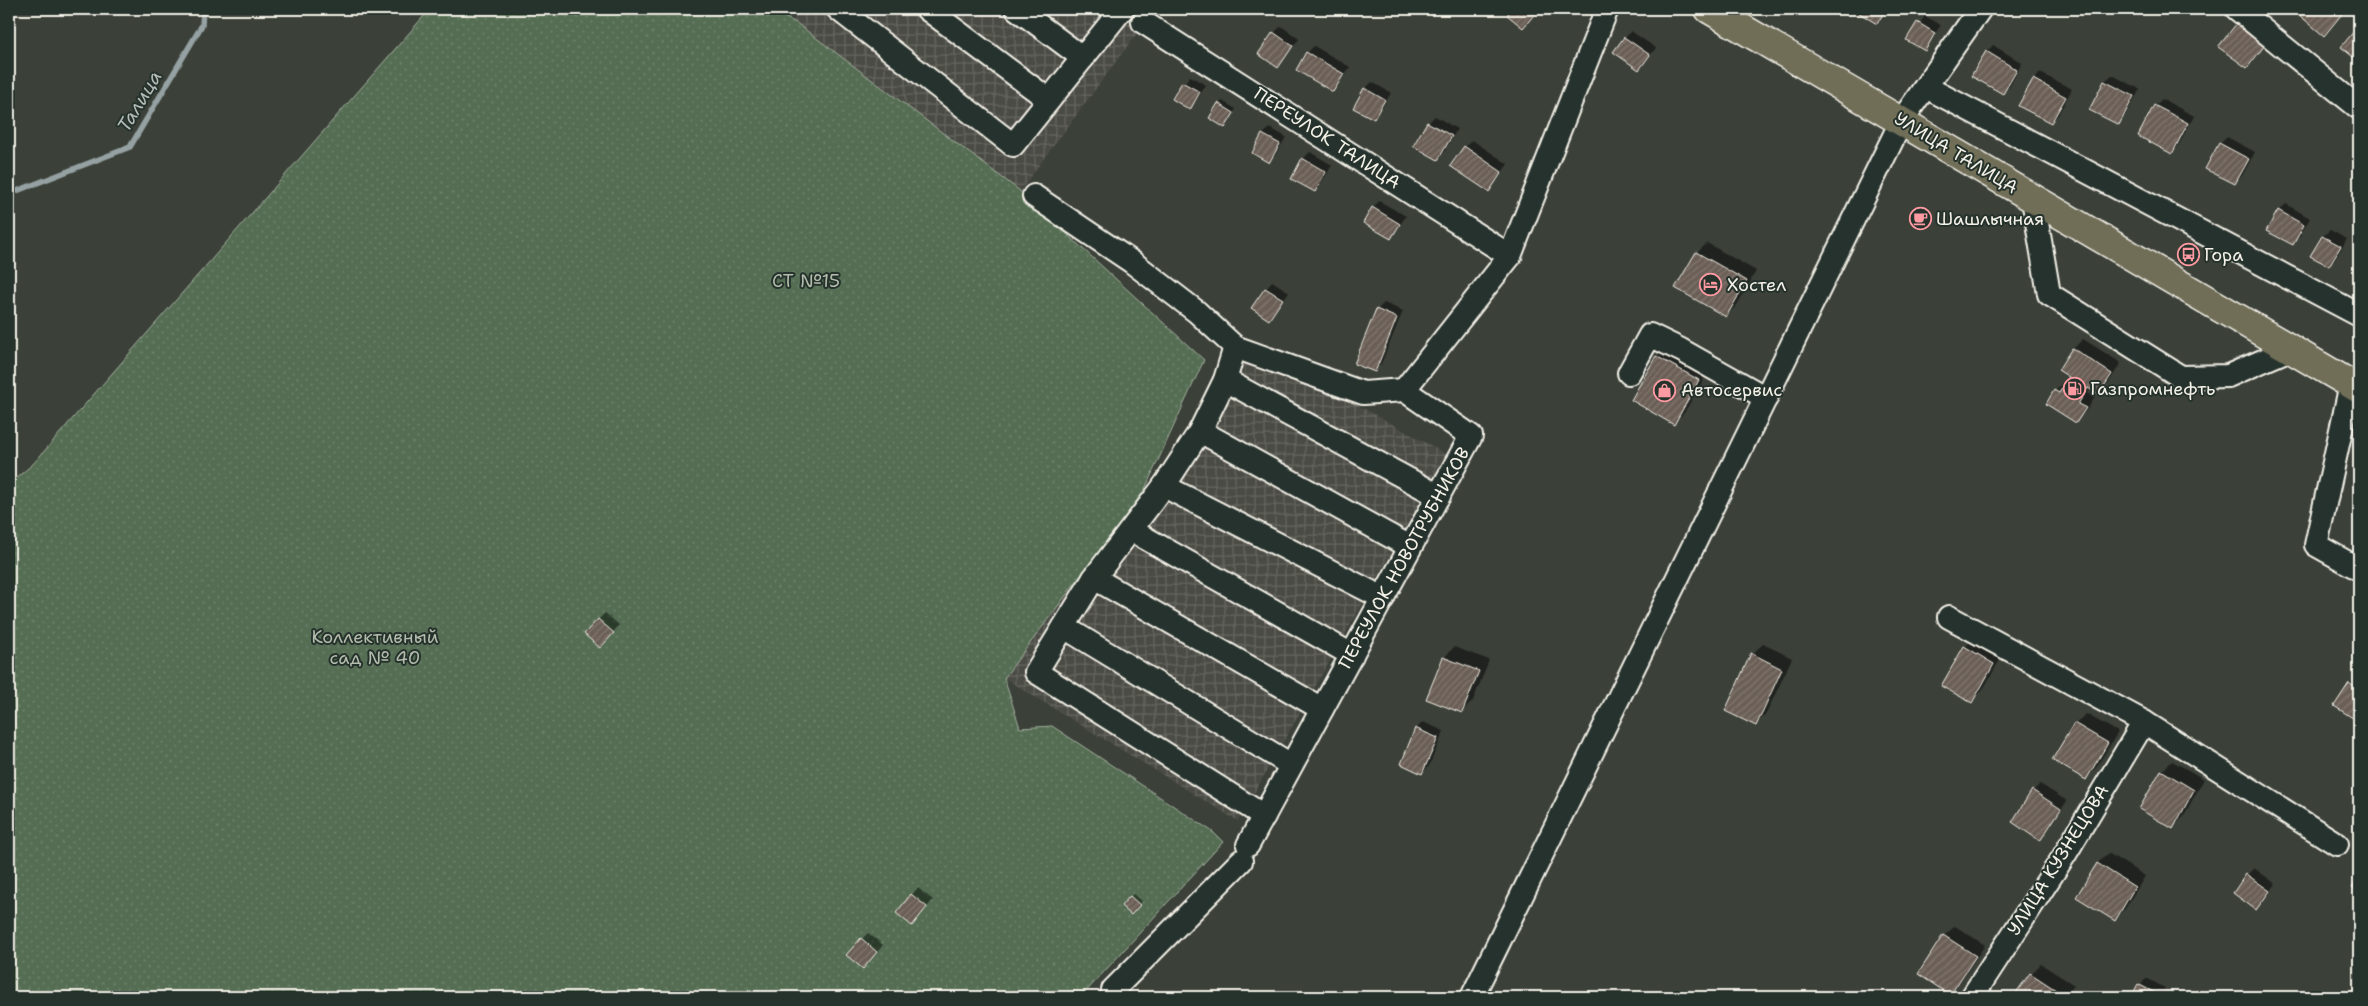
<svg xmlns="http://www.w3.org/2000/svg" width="2368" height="1006" font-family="'Shantell Sans',sans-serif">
<defs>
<pattern id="industrial-grid" width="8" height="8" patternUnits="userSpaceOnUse" patternTransform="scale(1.25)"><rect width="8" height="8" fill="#4c4c45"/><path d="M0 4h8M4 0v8" fill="none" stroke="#666660"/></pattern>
<pattern id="park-dots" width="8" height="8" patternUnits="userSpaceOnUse" patternTransform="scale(1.25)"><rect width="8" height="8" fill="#546d53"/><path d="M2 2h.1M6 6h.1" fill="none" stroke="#6d826c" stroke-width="1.8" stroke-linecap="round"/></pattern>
<pattern id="building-hatch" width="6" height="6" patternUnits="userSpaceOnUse" patternTransform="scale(1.25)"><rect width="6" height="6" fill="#6b5f56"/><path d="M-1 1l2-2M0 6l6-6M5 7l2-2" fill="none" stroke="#81766e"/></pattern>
</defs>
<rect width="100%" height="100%" fill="#3b4039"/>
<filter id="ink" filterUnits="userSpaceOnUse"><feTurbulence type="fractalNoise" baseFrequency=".02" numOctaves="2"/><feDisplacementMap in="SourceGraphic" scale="10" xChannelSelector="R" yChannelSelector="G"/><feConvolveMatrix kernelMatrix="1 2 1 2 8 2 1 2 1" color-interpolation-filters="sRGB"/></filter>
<g filter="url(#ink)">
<!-- industrial -->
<g fill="url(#industrial-grid)">
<path d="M794,9H1155L1020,191L795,22Z"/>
<path d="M1256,349L1448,455L1238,821L1004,678L1113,529Z"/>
</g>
<!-- park -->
<path fill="url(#park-dots)" stroke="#a4af9e" d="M430,9H766L795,22L1020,191L1204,360L1144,491L1004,678L1020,728L1052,726L1213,832L1223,842L1081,997H9V484L33,464Z"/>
<!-- shadow -->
<g fill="#0007">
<path d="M1863,9H1888L1876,23L1861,13Z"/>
<path d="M2304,9H2346L2324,34L2300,14Z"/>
<path d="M1925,16L1941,25L1924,49L1908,40Z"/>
<path d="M1281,26L1299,39L1278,66L1274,33Z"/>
<path d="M1631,31L1656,48L1639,69L1625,38Z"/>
<path d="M1993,45L2022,63L2010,86L2003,93L1987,52Z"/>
<path d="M1314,46L1350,67L1333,91L1307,53Z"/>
<path d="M2040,73L2072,89L2058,115L2051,122L2034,80Z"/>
<path d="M2112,75L2140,89L2125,116L2118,123L2091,109L2105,81Z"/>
<path d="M1190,76L1206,85L1196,101L1190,108L1173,98Z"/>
<path d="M1372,82L1391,93L1380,111L1374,118L1365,89Z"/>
<path d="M2162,99L2194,116L2178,146L2171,153L2155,106Z"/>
<path d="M1222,101L1236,109L1225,126L1219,104Z"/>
<path d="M1435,116L1457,129L1445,151L1438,158L1428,123Z"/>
<path d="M1270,128L1286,137L1276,154L1269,161L1253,152L1263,134Z"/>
<path d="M2227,137L2255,152L2242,176L2235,182L2220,144Z"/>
<path d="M1472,140L1508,164L1489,191L1465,147Z"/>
<path d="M1310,152L1332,165L1321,184L1314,191L1303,159Z"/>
<path d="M1379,201L1406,216L1391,238L1373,208Z"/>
<path d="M2286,204L2310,218L2299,237L2292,244L2279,211Z"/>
<path d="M2330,230L2347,239L2336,258L2329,265L2312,256L2323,236Z"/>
<path d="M1707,243L1756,271L1737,305L1726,316L1697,253Z"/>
<path d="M1272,281L1289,292L1269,318L1253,308Z"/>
<path d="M1384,303L1403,311L1381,364L1374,371L1377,310Z"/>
<path d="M2083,339L2121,363L2109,382L2099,393L2091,388L2088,393L2095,397L2086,411L2076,421L2047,403L2055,391L2071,377L2073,349Z"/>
<path d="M1668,346L1709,370L1684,413L1674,423L1657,357Z"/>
<path d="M605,613L619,625L607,640L599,619Z"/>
<path d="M1975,637L2004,653L1982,691L1971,701L1965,647Z"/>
<path d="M1763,644L1792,658L1766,714L1755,725L1752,654Z"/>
<path d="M1454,647L1489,660L1473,701L1462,712L1444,658Z"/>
<path d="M2359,674V721L2336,705L2350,684Z"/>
<path d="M2086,714L2118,732L2096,768L2086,778L2075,724Z"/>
<path d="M1423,722L1444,731L1429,766L1422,773L1416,729Z"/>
<path d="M2172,761L2204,779L2183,817L2173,827L2162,771Z"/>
<path d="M2040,784L2067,801L2040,839L2033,791Z"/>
<path d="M2108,853L2145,876L2125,909L2114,919L2078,897L2098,863Z"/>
<path d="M2254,868L2276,884L2256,908L2247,875Z"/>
<path d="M918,888L933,900L912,925L911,895Z"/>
<path d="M1133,894L1142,901L1131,913L1123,906Z"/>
<path d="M1955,926L1985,945L1960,982L1950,993L1944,936Z"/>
<path d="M868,933L883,945L870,961L862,939Z"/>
<path d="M2041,964L2074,985L2066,997H2015L2031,974Z"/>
<path d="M2146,978L2165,988L2160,997H2132Z"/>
</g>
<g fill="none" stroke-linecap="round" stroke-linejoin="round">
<!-- stream -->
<path stroke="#95a1a2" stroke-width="5.5" d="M9,194L130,147L202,25L203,9"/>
</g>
<!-- building -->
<g fill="url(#building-hatch)" stroke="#f4f1e8">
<path d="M1189,9H1200L1196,14Z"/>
<path d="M1512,9H1539L1523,28L1507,15Z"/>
<path d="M1862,9H1886L1877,24L1859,13Z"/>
<path d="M2303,9H2346L2324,36L2298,14Z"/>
<path d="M1917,22L1935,33L1925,51L1906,40Z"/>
<path d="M2237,23L2265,45L2247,68L2218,47Z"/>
<path d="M2359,25V62L2341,47Z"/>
<path d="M1273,32L1293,46L1278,68L1258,54Z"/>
<path d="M1624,37L1650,55L1639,70L1613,52Z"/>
<path d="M1986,51L2017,70L2003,94L1971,76Z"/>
<path d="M1306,52L1344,74L1333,92L1296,70Z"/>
<path d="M2033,79L2066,97L2051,123L2018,106Z"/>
<path d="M2104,81L2134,96L2119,125L2089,110Z"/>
<path d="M1182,82L1200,92L1190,110L1172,99Z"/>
<path d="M1364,88L1385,100L1374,119L1353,108Z"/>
<path d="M1218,103L1234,113L1225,128L1209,118Z"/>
<path d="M2154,105L2188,123L2172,154L2138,136Z"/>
<path d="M1427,122L1452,136L1438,160L1413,146Z"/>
<path d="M1262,134L1280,144L1269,163L1252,153Z"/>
<path d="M2219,143L2249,159L2235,184L2205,169Z"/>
<path d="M1464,146L1502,172L1489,192L1450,166Z"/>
<path d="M1302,158L1326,172L1315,192L1291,179Z"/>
<path d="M1372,207L1400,224L1391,239L1363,223Z"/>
<path d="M2278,210L2304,225L2293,245L2266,231Z"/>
<path d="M2322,236L2341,246L2329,266L2310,256Z"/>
<path d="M1696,252L1747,281L1726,317L1675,288Z"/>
<path d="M1265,288L1283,299L1269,320L1251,308Z"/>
<path d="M1376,309L1397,318L1375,372L1354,364Z"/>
<path d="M2072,348L2112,374L2099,394L2088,388L2078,404L2086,408L2076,423L2046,404L2054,390L2059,393L2069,377L2058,370Z"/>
<path d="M1656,356L1699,380L1674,425L1631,400Z"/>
<path d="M598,619L614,633L600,648L584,634Z"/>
<path d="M1964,646L1994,664L1972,703L1941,686Z"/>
<path d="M1751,653L1782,669L1756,726L1725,711Z"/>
<path d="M1443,657L1479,671L1462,713L1426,699Z"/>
<path d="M2349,683L2359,690V722L2334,706Z"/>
<path d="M2074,723L2108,743L2086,780L2052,760Z"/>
<path d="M1415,728L1438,738L1422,774L1401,764Z"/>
<path d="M2161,770L2194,790L2173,829L2139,809Z"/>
<path d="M2032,790L2061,809L2040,841L2012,822Z"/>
<path d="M2097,863L2135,887L2115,921L2076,897Z"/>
<path d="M2246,874L2270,891L2256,910L2233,893Z"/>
<path d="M2359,877V892L2352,888Z"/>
<path d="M911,894L927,907L912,926L896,913Z"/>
<path d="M1130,896L1140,905L1131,915L1121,906Z"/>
<path d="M1943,935L1976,956L1950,995L1918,974Z"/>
<path d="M861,938L877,952L863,969L846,955Z"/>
<path d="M2030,973L2065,996L2013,997Z"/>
<path d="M2138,984L2159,995L2158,997H2131Z"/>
</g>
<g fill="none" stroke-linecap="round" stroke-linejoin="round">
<defs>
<g id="minor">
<path d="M838,9L1013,145L1122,9"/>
<path d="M927,9L1049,100"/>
<path d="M1017,9L1083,58"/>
<path d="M2237,9L2359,108"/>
<path d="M1143,22L1510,256"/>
<path d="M1926,87L2359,315"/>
<path d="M1034,196L1132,262L1197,312L1235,347L1363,393L1404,390"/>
<path d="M2033,199L2049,294L2181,377L2228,376L2290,349"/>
<path d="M1235,347L1225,380L1200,431L1164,486L1094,578L1036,672L1264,816"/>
<path d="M1629,373L1650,335L1681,350L1766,398"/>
<path d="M1225,380L1439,496"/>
<path d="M2351,384L2316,545L2359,569"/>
<path d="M1200,431L1410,547"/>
<path d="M1164,486L1383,598"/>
<path d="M1131,530L1352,655"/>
<path d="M1094,578L1322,709"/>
<path d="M1949,617L2144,722L2337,844"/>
<path d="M1064,627L1291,765"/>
<path d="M1248,845L1471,436L1404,390L1510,256L1607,9"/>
<path d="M1112,997L1113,990L1241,861"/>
<path d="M1472,997L1902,120L1980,9"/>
<path d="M1972,997L2064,856L2144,722"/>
</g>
<path id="major" d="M1709,9L2359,389"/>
</defs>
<!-- minor casing -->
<use href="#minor" stroke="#f4f1e8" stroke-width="26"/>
<!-- major casing -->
<use href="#major" stroke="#f4f1e8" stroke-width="31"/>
<!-- minor -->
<use href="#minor" stroke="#26332d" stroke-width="22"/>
<!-- major -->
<use href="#major" stroke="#716e59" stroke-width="28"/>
</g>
</g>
<!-- icons -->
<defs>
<symbol id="cafe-ring" viewBox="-11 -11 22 22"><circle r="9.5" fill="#26332d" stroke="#ff9aa2" stroke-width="1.5"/><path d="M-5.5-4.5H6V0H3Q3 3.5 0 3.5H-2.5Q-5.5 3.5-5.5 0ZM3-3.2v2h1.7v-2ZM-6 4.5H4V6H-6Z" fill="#ff9aa2"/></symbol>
<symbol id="bus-ring" viewBox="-11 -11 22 22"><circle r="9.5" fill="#26332d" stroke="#ff9aa2" stroke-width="1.5"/><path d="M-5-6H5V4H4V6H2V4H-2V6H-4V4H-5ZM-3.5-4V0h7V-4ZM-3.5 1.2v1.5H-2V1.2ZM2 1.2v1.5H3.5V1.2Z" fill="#ff9aa2"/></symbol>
<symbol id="hotel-ring" viewBox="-11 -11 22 22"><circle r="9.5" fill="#26332d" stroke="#ff9aa2" stroke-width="1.5"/><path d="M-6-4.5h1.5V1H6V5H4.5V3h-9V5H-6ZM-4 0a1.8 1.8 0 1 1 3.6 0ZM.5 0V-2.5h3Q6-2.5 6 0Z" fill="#ff9aa2"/></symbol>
<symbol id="fuel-ring" viewBox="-11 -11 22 22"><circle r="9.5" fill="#26332d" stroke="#ff9aa2" stroke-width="1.5"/><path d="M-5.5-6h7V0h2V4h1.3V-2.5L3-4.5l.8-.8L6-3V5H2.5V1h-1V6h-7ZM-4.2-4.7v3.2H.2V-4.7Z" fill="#ff9aa2"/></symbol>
<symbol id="shop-ring" viewBox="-11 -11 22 22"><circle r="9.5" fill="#26332d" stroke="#ff9aa2" stroke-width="1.5"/><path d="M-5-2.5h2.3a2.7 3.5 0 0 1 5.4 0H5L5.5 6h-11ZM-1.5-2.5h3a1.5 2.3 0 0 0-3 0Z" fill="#ff9aa2"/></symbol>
</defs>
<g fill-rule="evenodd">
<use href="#cafe-ring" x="1908" y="206" width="25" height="25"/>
<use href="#bus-ring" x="2176" y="242" width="25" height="25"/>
<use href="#hotel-ring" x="1698" y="272" width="25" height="25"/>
<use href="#fuel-ring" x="2062" y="376" width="25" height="25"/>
<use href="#shop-ring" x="1652" y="378" width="25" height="25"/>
</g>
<g text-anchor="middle" stroke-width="4" stroke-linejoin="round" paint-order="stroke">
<!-- street labels -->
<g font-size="18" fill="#f4f1e8" stroke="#26332d">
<text transform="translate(1327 138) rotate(33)" y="6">ПЕРЕУЛОК ТАЛИЦА</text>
<text transform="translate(1956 153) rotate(31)" y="6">УЛИЦА ТАЛИЦА</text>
<text transform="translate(1404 558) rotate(-61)" y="6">ПЕРЕУЛОК НОВОТРУБНИКОВ</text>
<text transform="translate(2058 860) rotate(-58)" y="6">УЛИЦА КУЗНЕЦОВА</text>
</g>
<!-- poi labels -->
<g font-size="18" fill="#f4f1e8" stroke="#26332d" text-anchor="start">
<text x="1936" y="225">Шашлычная</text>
<text x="2204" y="261">Гора</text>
<text x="1727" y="291">Хостел</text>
<text x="2090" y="395">Газпромнефть</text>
<text x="1681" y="396">Автосервис</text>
</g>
<!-- park labels -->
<g font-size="18" fill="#b4bcac" stroke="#26332d">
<text x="806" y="287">СТ №15</text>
<text x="375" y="643">Коллективный<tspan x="375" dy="21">сад № 40</tspan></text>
</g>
<!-- water labels -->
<g font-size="19" font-style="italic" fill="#b4bbb9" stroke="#26332d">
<text transform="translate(139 101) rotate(-59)" y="7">Талица</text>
</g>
</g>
<!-- margin -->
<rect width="2368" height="1006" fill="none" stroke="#26332d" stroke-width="30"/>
<rect x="15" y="15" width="2338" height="976" fill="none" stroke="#f4f1e8" stroke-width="2" filter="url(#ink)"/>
</svg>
